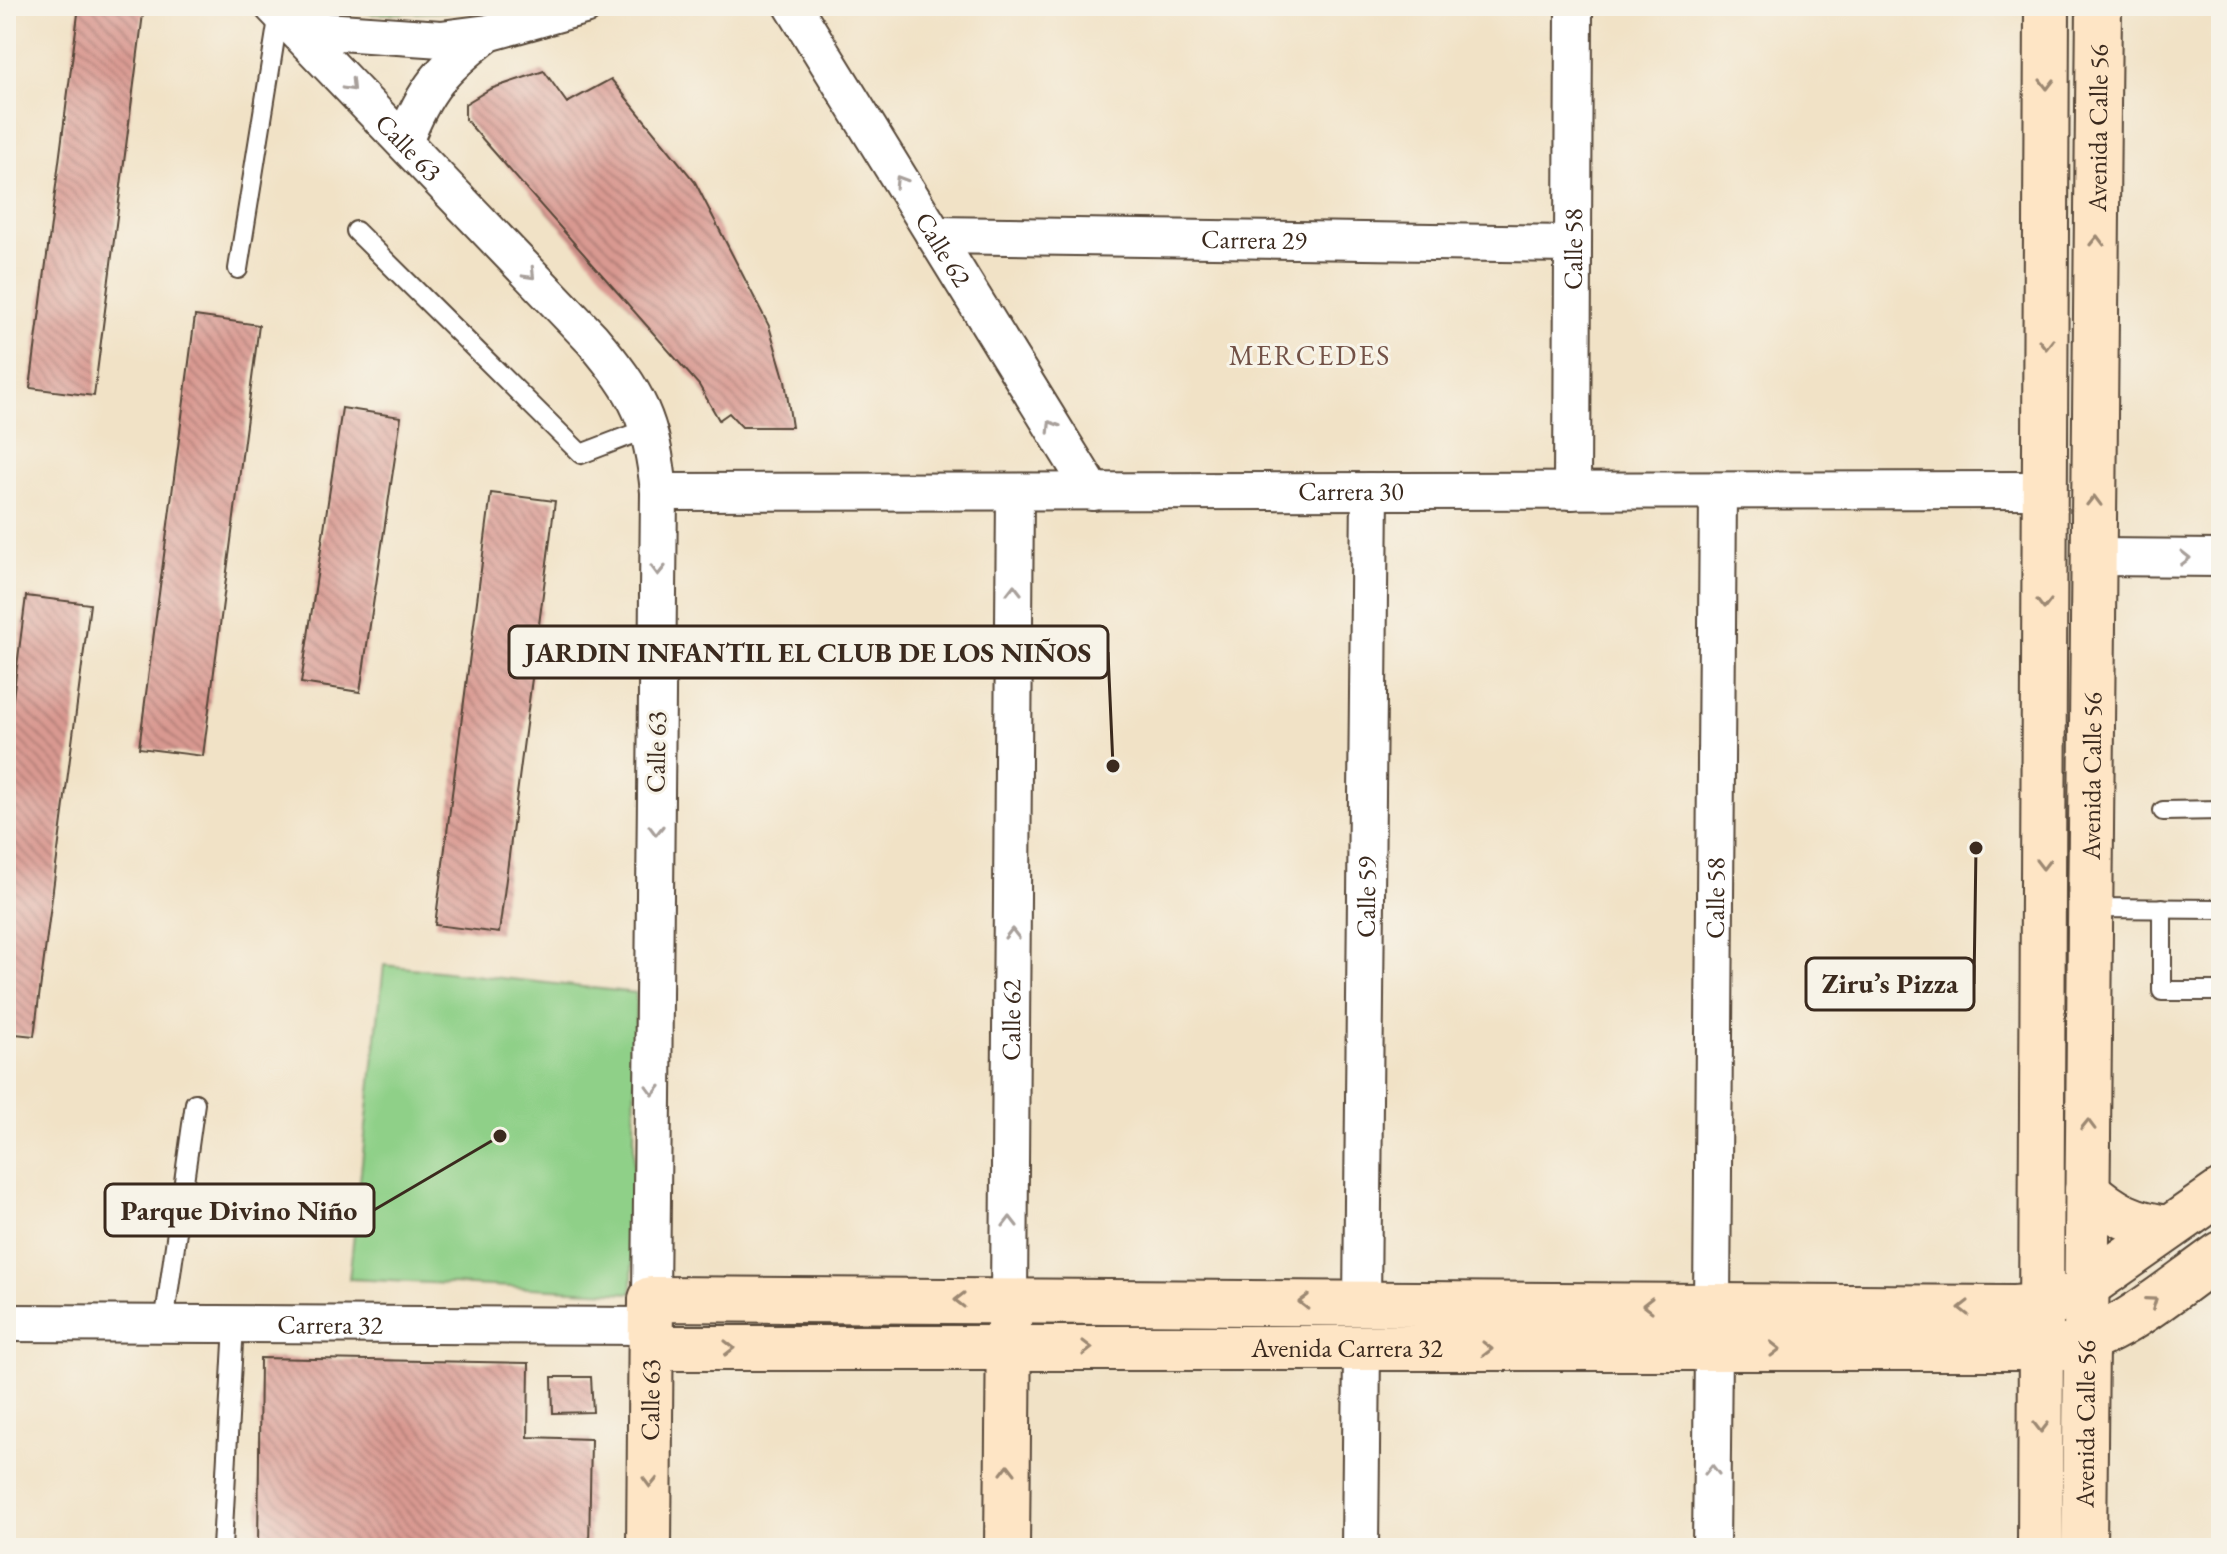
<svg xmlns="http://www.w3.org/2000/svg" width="2227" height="1554" font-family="'EB Garamond',serif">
<defs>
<pattern id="building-back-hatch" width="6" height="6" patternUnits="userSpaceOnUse" patternTransform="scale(2)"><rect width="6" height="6" fill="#d99991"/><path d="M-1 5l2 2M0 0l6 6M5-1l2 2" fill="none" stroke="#b17d76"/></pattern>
</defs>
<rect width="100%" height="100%" fill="#f7f3e8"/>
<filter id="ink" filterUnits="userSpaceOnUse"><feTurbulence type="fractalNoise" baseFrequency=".0125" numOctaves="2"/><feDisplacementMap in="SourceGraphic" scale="16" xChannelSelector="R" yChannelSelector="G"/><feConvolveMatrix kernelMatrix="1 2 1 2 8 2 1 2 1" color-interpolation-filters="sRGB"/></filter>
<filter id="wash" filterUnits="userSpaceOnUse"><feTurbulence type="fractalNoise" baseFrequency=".006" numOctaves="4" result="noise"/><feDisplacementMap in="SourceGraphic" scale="32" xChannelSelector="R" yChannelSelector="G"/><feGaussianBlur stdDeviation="1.8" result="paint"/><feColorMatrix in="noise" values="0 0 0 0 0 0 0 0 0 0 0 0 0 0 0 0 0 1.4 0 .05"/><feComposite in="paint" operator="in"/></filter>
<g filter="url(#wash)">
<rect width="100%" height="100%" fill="#f1e2c6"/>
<!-- green -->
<g fill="#8fd088" stroke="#657d53" stroke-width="2">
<path d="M332,6H491L444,12L372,14Z"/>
<path d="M384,965L636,993L632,1293L349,1279Z"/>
</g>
<g id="blocks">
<!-- building -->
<g fill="url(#building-back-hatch)">
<path d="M79,6H144L94,396L30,388Z"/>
<path d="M544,71L567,103L611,79L695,182L769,326L785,381L792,427H742L729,413L719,420L699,385L465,119V104L490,89Z"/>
<path d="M195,316L259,325L203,756L139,748Z"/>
<path d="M342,408L401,417L360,692L301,683Z"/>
<path d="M491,493L555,501L499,933L435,925Z"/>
<path d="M26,596L90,604L34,1036L6,1033V752Z"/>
<path d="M260,1358L529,1363L528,1437L591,1439L589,1548H258Z"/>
<path d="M552,1377H591L593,1412L553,1413Z"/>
</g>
</g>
</g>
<g filter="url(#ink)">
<use href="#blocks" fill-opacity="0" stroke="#564637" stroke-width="2"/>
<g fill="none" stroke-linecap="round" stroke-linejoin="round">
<defs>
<g id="lane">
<path d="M356,231L581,454L649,428"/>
<path d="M238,269L279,13"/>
<path d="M2163,811L2221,810"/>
<path d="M2090,908L2221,909"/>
<path d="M2162,908V991H2221"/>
<path d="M164,1324L195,1103"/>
<path d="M222,1548L234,1324"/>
</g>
<g id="street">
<path id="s1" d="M273,6L592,339C639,395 652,420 659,492L651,1299"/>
<path id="s2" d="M793,6L1093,492"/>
<path d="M296,29L441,39L488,33L584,6"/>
<path d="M404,142C425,88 442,69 487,34"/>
<path id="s3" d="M934,235L1573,244"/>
<path id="s4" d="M1572,491L1574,6"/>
<path id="s5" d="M659,492L2045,490"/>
<path d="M2094,557L2221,558"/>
<path id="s6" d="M1009,1300L1015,492"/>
<path id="s7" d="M1362,1303L1370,491"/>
<path id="s8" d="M1712,1306L1718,491"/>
<path id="s9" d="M8,1323L651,1326"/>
<path d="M1360,1548L1362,1349"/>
<path d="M1711,1548L1713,1349"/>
</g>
<g id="secondary">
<path d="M2087,1190C2113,1214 2134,1224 2169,1228"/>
<path id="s10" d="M651,1348H2062C2121,1335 2172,1288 2221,1254"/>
<path id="s11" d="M649,1548L651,1299L2014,1308L2041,1306L2073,1296L2221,1192"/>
<path d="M1007,1548L1009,1318"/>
<path d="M2040,1548L2047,6"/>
<path id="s12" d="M2084,1548L2099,6"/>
</g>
</defs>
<!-- lane casing -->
<use href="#lane" stroke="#564637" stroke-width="22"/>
<!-- street casing -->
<use href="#street" stroke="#564637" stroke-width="40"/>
<!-- secondary casing -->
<use href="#secondary" stroke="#564637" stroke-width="48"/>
<!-- lane -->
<use href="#lane" stroke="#fff" stroke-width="18"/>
<!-- street -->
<use href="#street" stroke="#fff" stroke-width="36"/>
<!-- secondary -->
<use href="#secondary" stroke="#fee5c5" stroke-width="44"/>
</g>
<!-- one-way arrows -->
<defs><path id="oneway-chevron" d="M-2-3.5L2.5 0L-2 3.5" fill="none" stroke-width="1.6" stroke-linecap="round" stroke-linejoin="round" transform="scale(2)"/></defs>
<g stroke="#9c8872">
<use href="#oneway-chevron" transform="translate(2047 84) rotate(90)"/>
<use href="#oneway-chevron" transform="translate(2097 241) rotate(-89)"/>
<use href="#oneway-chevron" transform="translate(2046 344) rotate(90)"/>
<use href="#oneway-chevron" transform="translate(2094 501) rotate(-89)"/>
<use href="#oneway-chevron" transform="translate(2044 604) rotate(90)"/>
<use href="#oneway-chevron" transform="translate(2043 864) rotate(90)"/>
<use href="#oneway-chevron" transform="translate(2088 1125) rotate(-89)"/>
<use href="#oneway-chevron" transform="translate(960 1300) rotate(-180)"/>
<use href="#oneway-chevron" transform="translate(1304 1302) rotate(-179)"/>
<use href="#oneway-chevron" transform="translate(2152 1302) rotate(-35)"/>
<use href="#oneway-chevron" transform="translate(1648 1305) rotate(-180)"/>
<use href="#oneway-chevron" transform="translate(1964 1308) rotate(-180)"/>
<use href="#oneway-chevron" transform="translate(729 1348)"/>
<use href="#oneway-chevron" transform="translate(1087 1348)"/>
<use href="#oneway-chevron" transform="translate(1487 1349)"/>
<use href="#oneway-chevron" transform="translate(1775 1349)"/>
<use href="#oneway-chevron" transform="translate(2041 1427) rotate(90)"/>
<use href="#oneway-chevron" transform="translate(1008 1470) rotate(-90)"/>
<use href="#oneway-chevron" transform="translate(650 1482) rotate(91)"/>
</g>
<g stroke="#a79f9a">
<use href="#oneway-chevron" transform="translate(350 86) rotate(46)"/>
<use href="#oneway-chevron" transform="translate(900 181) rotate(-122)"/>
<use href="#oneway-chevron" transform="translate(530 274) rotate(46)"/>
<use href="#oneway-chevron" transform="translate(1052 426) rotate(-122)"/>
<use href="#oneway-chevron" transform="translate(2185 558) rotate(1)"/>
<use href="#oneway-chevron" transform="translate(658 570) rotate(91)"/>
<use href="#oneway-chevron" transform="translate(1014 590) rotate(-90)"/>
<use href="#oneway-chevron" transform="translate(656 830) rotate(91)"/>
<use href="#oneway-chevron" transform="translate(1012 934) rotate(-90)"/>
<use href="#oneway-chevron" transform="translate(653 1090) rotate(91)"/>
<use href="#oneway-chevron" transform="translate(1010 1222) rotate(-90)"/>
<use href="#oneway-chevron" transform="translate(1712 1470) rotate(-90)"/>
</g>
</g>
<g text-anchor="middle" stroke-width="6" stroke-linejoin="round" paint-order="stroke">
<!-- street labels -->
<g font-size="26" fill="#3b2a1e" stroke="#f7f3e8">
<text dy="9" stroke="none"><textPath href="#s12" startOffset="1420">Avenida Calle 56</textPath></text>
<text dy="9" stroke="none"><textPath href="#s1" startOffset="196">Calle 63</textPath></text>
<text dy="9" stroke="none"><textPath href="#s3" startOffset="320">Carrera 29</textPath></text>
<text dy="9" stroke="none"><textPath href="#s2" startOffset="286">Calle 62</textPath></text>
<text dy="9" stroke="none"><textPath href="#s4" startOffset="242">Calle 58</textPath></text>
<text dy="9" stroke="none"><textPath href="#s5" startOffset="692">Carrera 30</textPath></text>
<text transform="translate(656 752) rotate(-89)" y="9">Calle 63</text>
<text dy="9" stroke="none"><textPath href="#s12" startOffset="772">Avenida Calle 56</textPath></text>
<text dy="9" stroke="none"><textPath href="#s7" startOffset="406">Calle 59</textPath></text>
<text dy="9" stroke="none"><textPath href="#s8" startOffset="408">Calle 58</textPath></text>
<text dy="9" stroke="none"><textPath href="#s6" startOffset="280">Calle 62</textPath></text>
<text dy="9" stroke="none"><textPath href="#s9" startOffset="322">Carrera 32</textPath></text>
<text dy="9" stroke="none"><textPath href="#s10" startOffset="696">Avenida Carrera 32</textPath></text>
<text dy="9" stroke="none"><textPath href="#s11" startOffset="148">Calle 63</textPath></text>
<text dy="9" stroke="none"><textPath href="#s12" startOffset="124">Avenida Calle 56</textPath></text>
</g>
<!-- neighbourhood labels -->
<g font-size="28" letter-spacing="2" fill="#725146" stroke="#f7f3e8">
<text x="1310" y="365">MERCEDES</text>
</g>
</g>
<!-- callouts -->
<path fill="none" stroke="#3b2a1e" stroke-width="3" d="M1113 766L1108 652M1976 848L1974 984M500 1136L374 1210"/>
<g fill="#3b2a1e" stroke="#f7f3e8" stroke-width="3">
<circle cx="1113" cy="766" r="8"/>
<circle cx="1976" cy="848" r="8"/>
<circle cx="500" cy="1136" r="8"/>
</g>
<g fill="#f7f3e8" stroke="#3b2a1e" stroke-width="3">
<rect x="509" y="626" width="599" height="52" rx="8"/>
<rect x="1806" y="958" width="168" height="52" rx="8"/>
<rect x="105" y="1184" width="269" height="52" rx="8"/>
</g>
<g font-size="28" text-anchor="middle" font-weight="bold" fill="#3b2a1e">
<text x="808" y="662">JARDIN INFANTIL EL CLUB DE LOS NIÑOS</text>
<text x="1890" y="993">Ziru’s Pizza</text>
<text x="239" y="1220">Parque Divino Niño</text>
</g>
<!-- margin -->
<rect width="2227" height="1554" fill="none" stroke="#f7f3e8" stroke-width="32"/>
</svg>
